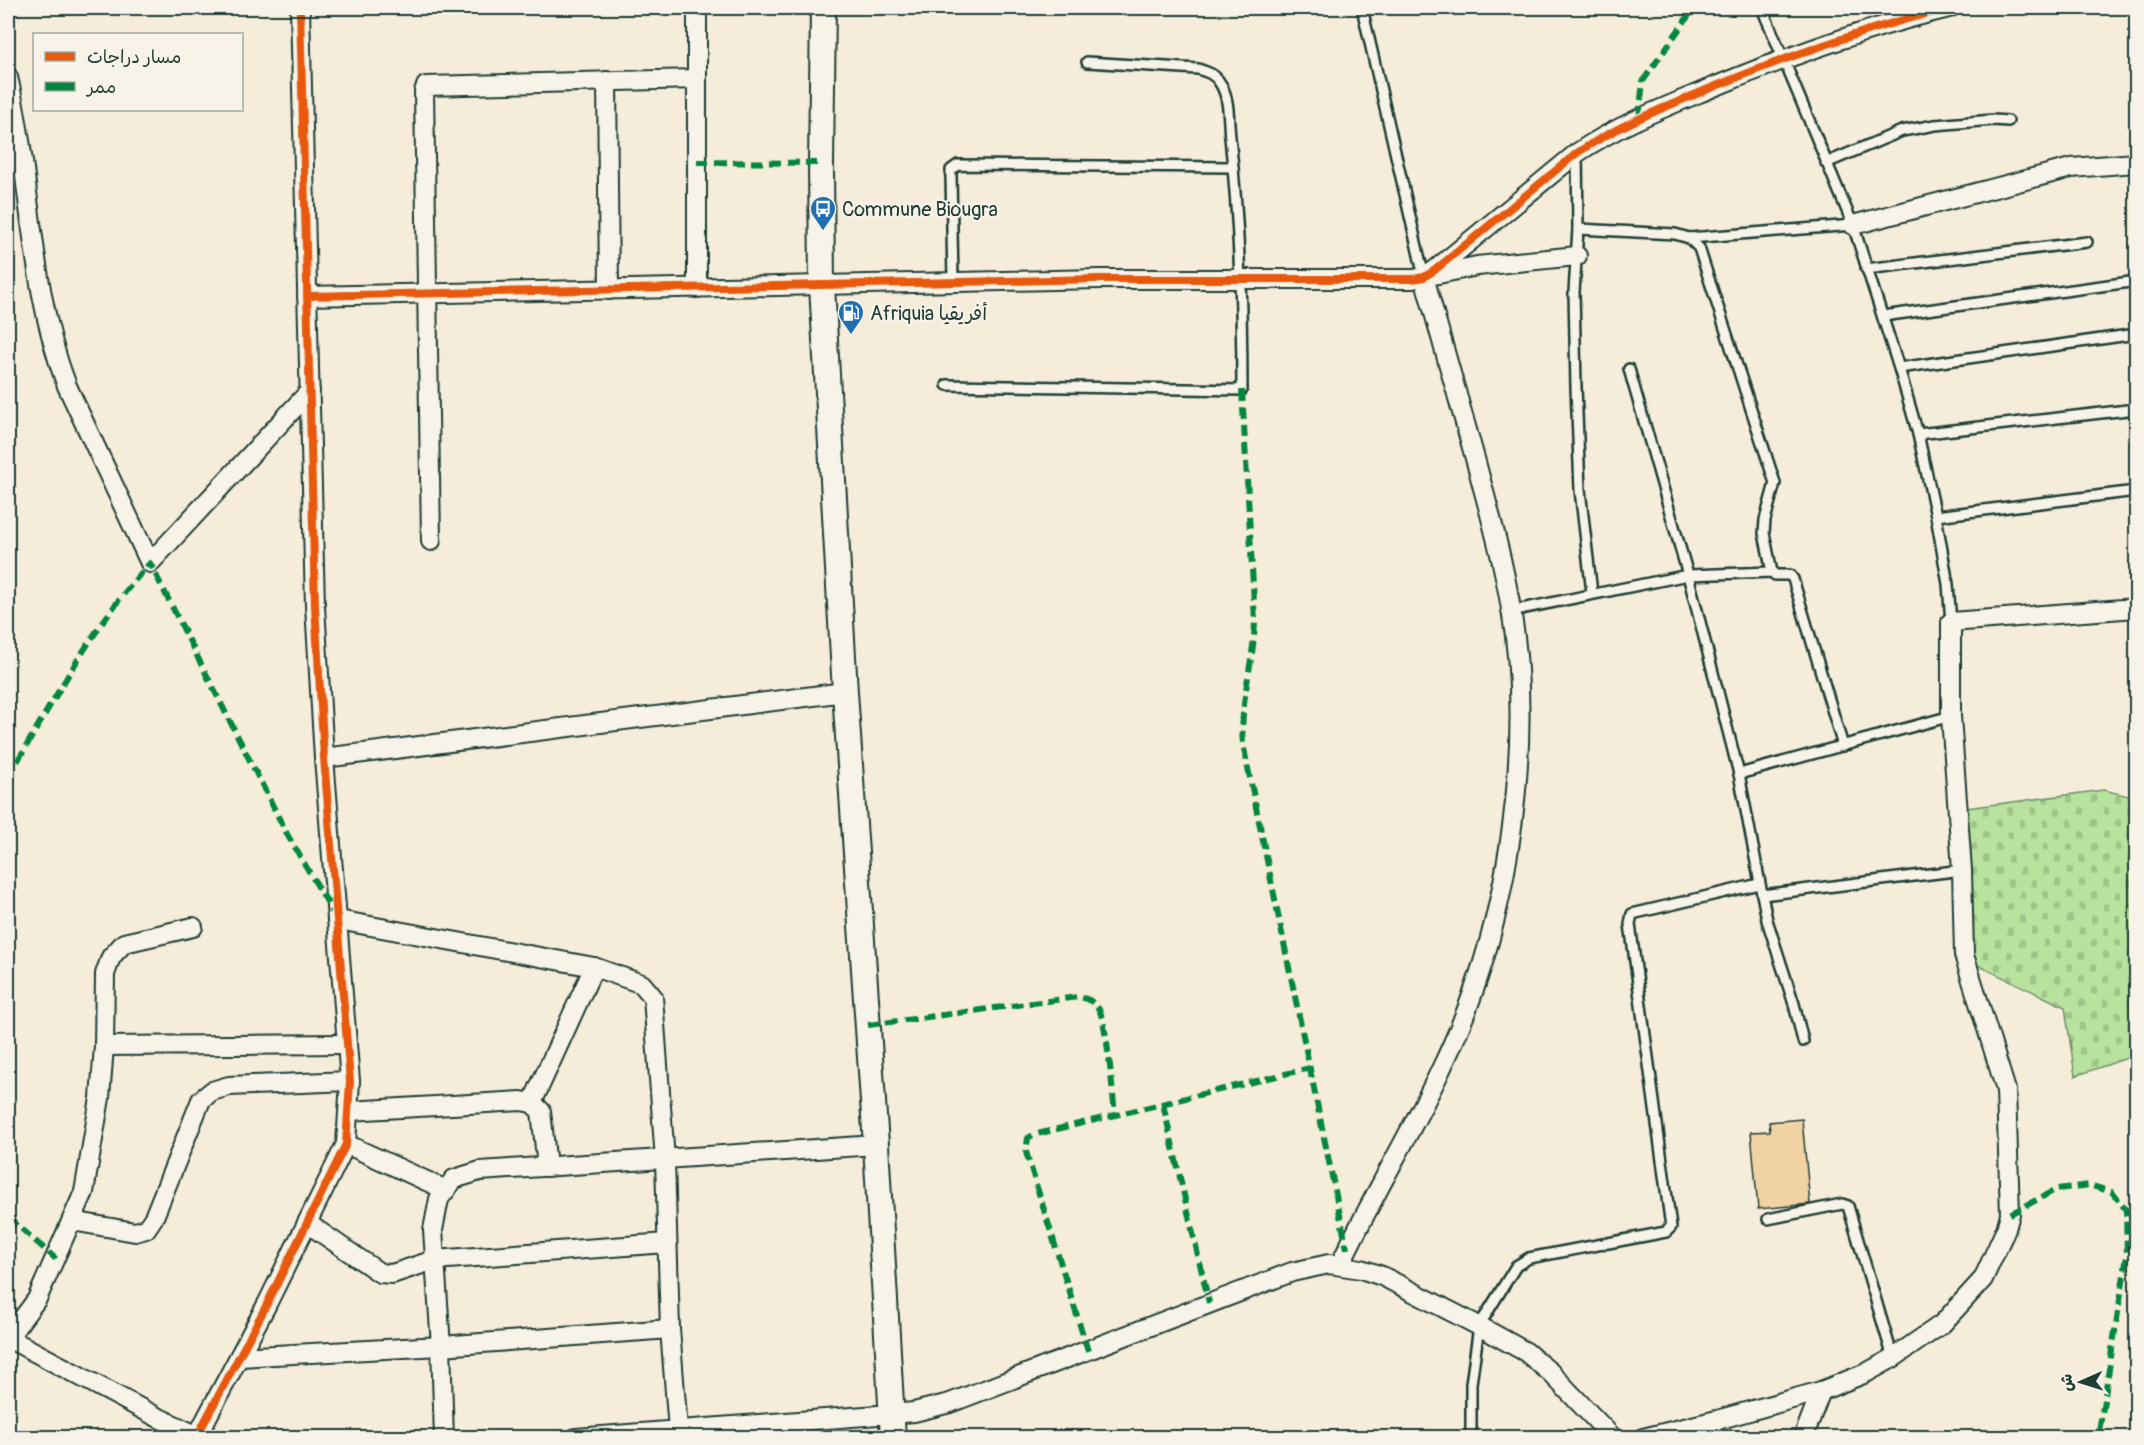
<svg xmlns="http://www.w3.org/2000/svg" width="2144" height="1445" font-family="Pangolin,'Playpen Sans Arabic',sans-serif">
<defs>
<pattern id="cemetery-stones" width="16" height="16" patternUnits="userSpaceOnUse" patternTransform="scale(1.5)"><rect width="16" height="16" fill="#b9e29e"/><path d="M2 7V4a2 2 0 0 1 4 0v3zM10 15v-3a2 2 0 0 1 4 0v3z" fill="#9fc389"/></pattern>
</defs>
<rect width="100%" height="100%" fill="#f6ecda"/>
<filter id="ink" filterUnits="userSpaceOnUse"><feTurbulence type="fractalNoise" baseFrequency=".0167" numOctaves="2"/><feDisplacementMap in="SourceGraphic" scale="12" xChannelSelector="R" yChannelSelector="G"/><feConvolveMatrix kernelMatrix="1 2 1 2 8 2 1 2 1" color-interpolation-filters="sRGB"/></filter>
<g filter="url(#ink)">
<!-- cemetery -->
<path fill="url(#cemetery-stones)" stroke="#6c9069" stroke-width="1.5" d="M2104,790L2136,798V1055L2075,1076L2065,1007L1967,960V808Z"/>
<!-- building -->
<path fill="#f0d2a3" stroke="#1f3d34" stroke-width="1.5" d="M1802,1119L1810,1204L1758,1209L1751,1132L1770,1131L1769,1122Z"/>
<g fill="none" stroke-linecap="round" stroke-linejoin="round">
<defs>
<g id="service">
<path d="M1362,8L1424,277"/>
<path d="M1762,8L1853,225L1899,368L1918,434L1936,516L1948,584L1951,622"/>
<path d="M1577,153L1578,229L1574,292L1576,387L1580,490L1592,593"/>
<path d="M1826,163L1902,131L1935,125L1993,120L2008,121"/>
<path d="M1578,229L1675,234L1689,238L1699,248L1775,483L1765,520L1764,533L1772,572"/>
<path d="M1689,238L1853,225"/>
<path d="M1866,269L2087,242"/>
<path d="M953,282L951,176V170L958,165L1233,167"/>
<path d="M1883,316L2130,282"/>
<path d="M1899,368L2136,334"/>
<path d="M1629,369L1688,575L1739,774L1767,920L1794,1004L1803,1041"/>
<path d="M947,385L1242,390C1242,306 1239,221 1230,137C1228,120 1230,98 1220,83C1215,74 1207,72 1198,69L1087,62"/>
<path d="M1918,434L2136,409"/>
<path d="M1936,516L2136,491"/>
<path d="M1511,611L1688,575L1772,572L1775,575H1790L1793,579L1843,746"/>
<path d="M1739,774L1951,716"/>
<path d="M1762,895L1962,870"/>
<path d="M1768,1219L1842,1204L1848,1206L1893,1358"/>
<path d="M1471,1438V1384L1479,1326L1516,1266L1529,1258L1666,1232L1671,1227L1630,924L1632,914L1759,884"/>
</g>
<g id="minor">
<path d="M697,8V288"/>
<path d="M8,77C32,179 29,287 67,386L150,563L310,391"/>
<path d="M607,81L609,290"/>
<path d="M1853,225L2071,168L2136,163"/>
<path d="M307,296L1099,279H1413L1424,277L1435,270L1577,153C1620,124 1668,106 1716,86C1792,55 1869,27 1949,8"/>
<path d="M431,541L424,91L426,86L697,79"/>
<path d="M324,758L845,692"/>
<path d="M338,920L594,967L642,984L653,997L665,1160L670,1329L678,1430"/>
<path d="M104,1046L347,1044"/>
<path d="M532,1103L594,967"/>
<path d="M349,1111L521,1101L532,1103L541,1111L547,1167"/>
<path d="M346,1144L446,1190"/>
<path d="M72,1221L135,1232L146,1229L154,1217L201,1100L212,1091L229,1086L350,1081"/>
<path d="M307,1223L380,1273L392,1274L434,1260L667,1243"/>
<path d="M1340,1265C1384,1171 1443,1083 1476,984C1514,873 1531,725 1511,609C1503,559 1489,511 1476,462C1459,400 1441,339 1424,277L1477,266L1577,256"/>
<path d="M8,1338L37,1299L84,1192L100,1098L104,1046L105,974L111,957L124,943L193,927"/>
<path d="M8,1338L157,1417L202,1438"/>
<path d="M239,1357L441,1346L670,1329"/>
<path d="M196,1438L267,1304L346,1144L350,1081L324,758L315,606L300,8"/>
<path d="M444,1438L441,1346L433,1230L439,1199L454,1179L480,1171L876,1145"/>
<path d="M576,1438L891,1414L914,1412L950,1403L1292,1272L1329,1264L1361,1269L1382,1276L1479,1326L1526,1352L1551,1373L1613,1438"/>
<path d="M1643,1438L1717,1420L1821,1391L1866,1373L1893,1358L1942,1324L1983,1279L2006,1229L2010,1214L2006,1090L1964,955L1962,870L1951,716V622L2136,608"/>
<path d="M1803,1438L1821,1391"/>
</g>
<path id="secondary" d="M823,8L821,163L822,286L845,692L876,1145L893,1438"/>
</defs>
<!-- service casing -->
<use href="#service" stroke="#1f3d34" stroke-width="14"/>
<!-- minor casing -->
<use href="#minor" stroke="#1f3d34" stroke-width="22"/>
<!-- secondary casing -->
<use href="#secondary" stroke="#1f3d34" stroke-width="28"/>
<!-- service -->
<use href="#service" stroke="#f7f3e8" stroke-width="9"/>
<!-- minor -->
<use href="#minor" stroke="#f7f3e8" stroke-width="18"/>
<!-- secondary -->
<use href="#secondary" stroke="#f7f3e8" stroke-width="24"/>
<!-- quiet -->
<g stroke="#00873e" stroke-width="6" stroke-dasharray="12 6" stroke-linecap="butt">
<path d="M1639,118L1643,81L1694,8"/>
<path d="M697,162L821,163"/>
<path d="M1242,390L1255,621C1254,662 1239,703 1243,744L1347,1249"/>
<path d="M8,777C52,704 92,626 150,563L288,836L333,912"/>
<path d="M868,1025L1078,997C1087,998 1093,1001 1098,1008C1107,1019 1113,1097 1115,1115"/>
<path d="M1163,1104L1209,1303"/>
<path d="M2010,1214L2057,1189L2089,1185L2112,1192L2126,1210L2127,1256L2098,1438"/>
<path d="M8,1217L56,1259"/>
<path d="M1088,1351L1026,1152L1028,1138L1033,1135L1310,1068"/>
</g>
<defs>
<g id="cycleway">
<path d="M307,296L1099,279H1413L1424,277L1435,270L1577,153C1620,124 1668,106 1716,86C1792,55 1869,27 1949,8"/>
<path d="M196,1438L267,1304L346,1144L350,1081L324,758L315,606L300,8"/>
</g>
</defs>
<!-- cycleway casing -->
<use href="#cycleway" stroke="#f7f3e8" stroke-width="11"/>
<!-- cycleway -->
<use href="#cycleway" stroke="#e8590c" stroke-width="8"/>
</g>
</g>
<!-- icons -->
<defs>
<symbol id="bus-pin" viewBox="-11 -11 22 30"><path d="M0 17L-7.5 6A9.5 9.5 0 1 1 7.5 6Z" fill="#1f6fb2" stroke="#f7f3e8"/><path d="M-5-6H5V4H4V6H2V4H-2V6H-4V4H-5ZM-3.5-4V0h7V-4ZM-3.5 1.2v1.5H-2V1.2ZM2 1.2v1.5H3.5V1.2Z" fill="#fff"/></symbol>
<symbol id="fuel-pin" viewBox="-11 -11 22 30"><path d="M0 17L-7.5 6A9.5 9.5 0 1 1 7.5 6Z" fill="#1f6fb2" stroke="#f7f3e8"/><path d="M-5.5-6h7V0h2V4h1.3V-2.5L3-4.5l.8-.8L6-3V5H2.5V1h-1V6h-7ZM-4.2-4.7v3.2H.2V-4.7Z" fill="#fff"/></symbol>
</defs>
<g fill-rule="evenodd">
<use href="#bus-pin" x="808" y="194" width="30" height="40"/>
<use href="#fuel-pin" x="836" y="298" width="30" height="40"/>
</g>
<g text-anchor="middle" stroke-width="4.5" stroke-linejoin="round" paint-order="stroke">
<!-- poi labels -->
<g font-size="20" fill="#1f3d34" stroke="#f7f3e8" text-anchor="start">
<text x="842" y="216">Commune Biougra</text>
<text x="870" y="320">Afriquia أفريقيا</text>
</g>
</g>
<!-- margin -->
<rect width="2144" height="1445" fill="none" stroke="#f7f3e8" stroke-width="30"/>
<rect x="15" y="15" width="2114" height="1415" fill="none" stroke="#1f3d34" stroke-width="2" filter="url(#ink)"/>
<!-- legend -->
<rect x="33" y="33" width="210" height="78" fill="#f7f3e8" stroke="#a1aaa0" stroke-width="1.5"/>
<rect x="45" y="52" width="30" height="9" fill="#e8590c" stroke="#a1aaa0" stroke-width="1.5"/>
<text x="87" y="63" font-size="18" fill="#1f3d34">مسار دراجات</text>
<rect x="45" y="82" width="30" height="9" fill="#00873e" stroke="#a1aaa0" stroke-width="1.5"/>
<text x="87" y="93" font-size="18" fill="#1f3d34">ممر</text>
<!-- north arrow -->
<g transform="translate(2081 1382) rotate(267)" stroke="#f7f3e8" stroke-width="4.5" paint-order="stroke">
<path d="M0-4.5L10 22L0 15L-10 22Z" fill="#1f3d34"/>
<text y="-9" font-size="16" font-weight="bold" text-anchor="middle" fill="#1f3d34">ش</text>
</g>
</svg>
